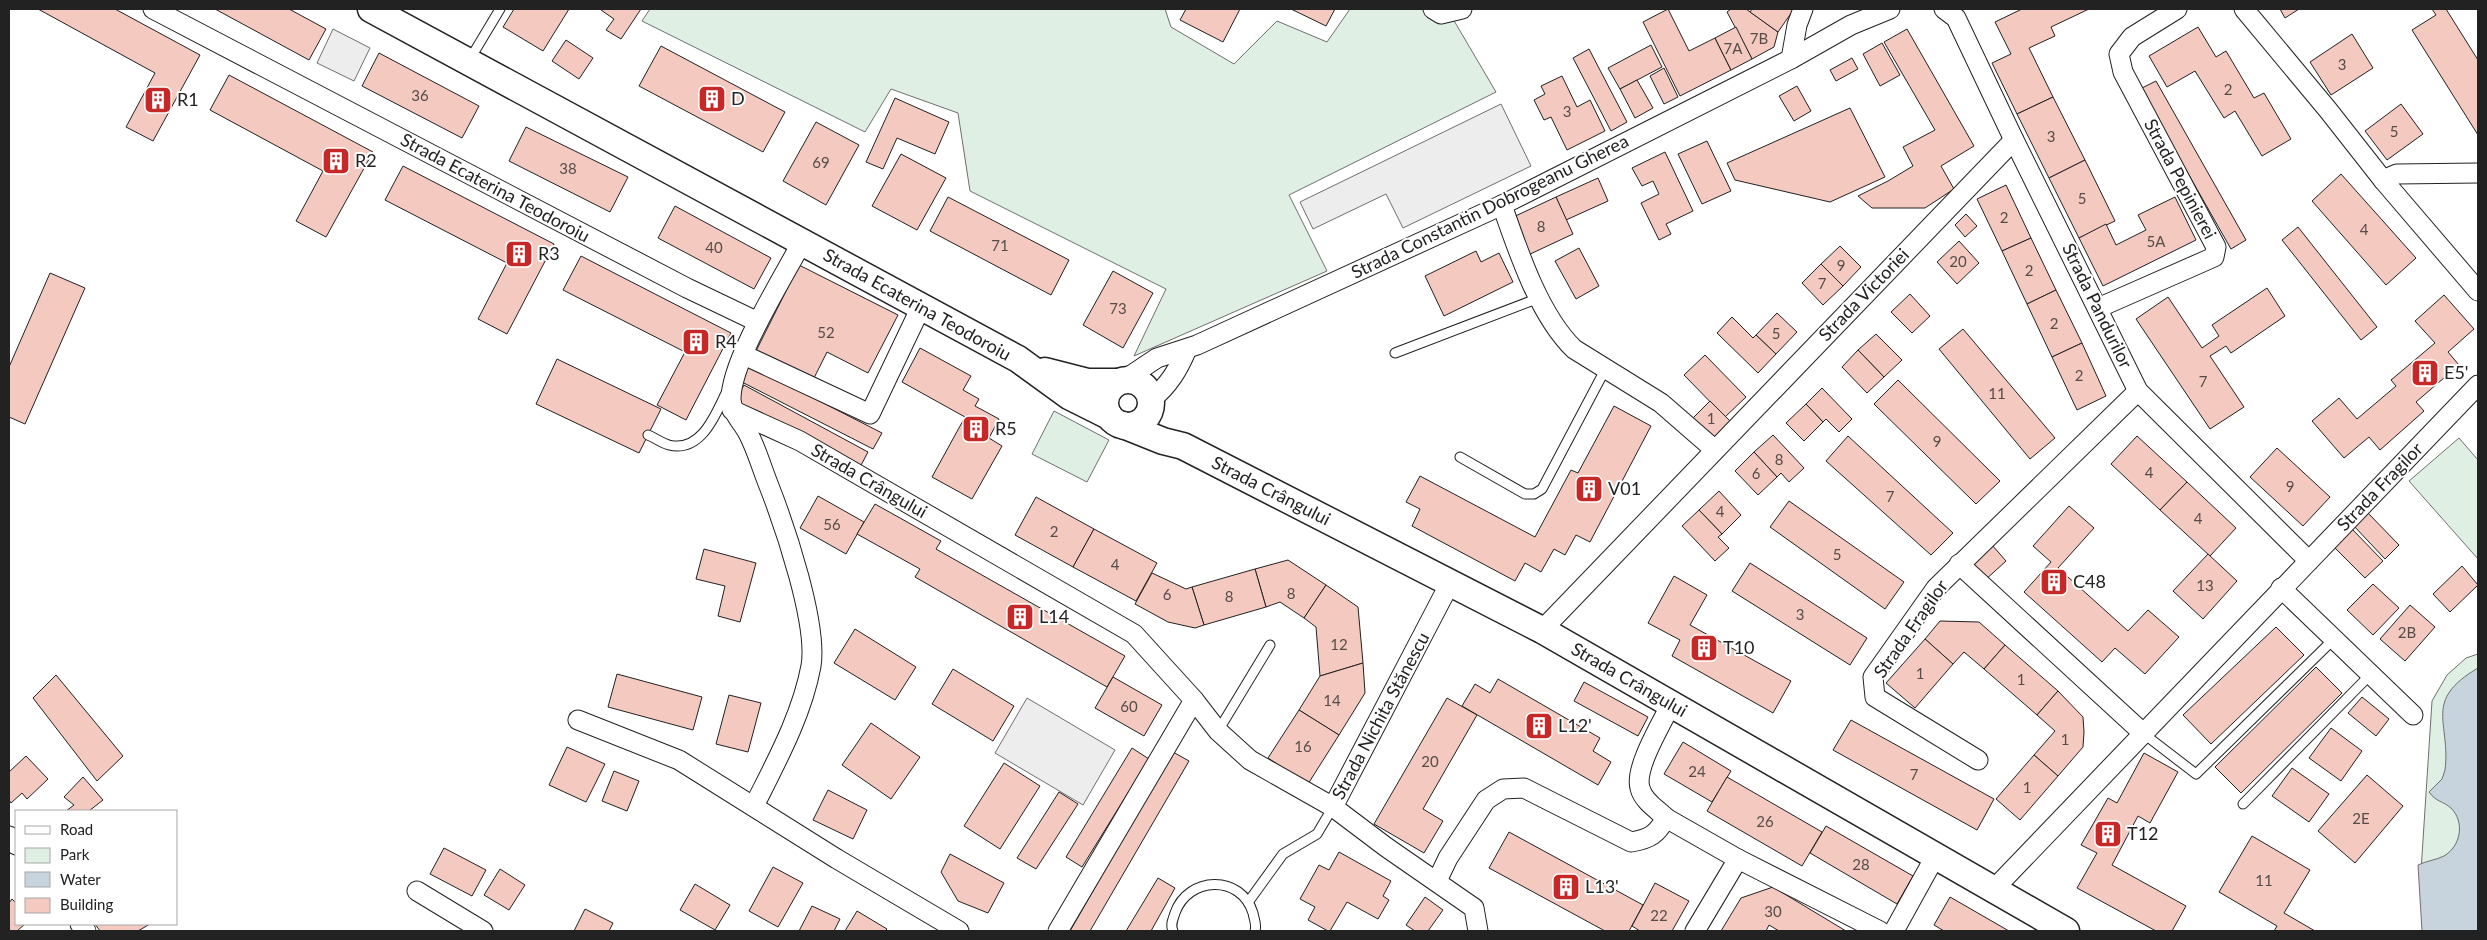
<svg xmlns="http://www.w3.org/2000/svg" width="2487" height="940" font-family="Lato,sans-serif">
<rect width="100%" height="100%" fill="#fff"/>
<!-- green -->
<g fill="#e0efe3" stroke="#6f6f6f">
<path d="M650,9H1165L1171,27L1234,64L1277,21L1327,42L1350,9H1430L1453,19L1496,92L1289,195L1327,271L1134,356L1166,289L970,191L958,113L891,89L865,132L642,21Z"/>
<path d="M1054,411L1109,440L1087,482L1032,454Z"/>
<path d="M2459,438L2478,460V559L2409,481Z"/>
<path d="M2478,654V931L2421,871L2432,701L2447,675L2466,658Z"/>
</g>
<!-- parking -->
<g fill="#ededed" stroke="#6f6f6f">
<path d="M333,29L370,48L354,81L317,63Z"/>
<path d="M1501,104L1531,166L1403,228L1386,194L1313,229L1300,202Z"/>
<path d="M1027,698L1115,750L1083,805L995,753Z"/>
</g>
<!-- water -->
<path fill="#c7d3dd" stroke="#6f6f6f" d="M2478,668V931H2422L2418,865C2426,861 2436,860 2444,856C2461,846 2465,822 2451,808C2443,801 2436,802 2429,792L2442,779L2445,770C2451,722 2422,701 2478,668Z"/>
<!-- building -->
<g fill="#f3c9c0" stroke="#222">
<path d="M38,9H115L200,55L153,141L126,127L155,73Z"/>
<path d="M215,9H289L326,29L309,60Z"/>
<path d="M514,9H569L543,51L503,27Z"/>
<path d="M602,9H641L621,39L606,30L614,19L601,10Z"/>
<path d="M1186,9H1240L1223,42L1180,20Z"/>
<path d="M1291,9H1335L1326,26Z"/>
<path d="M1668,9L1689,51L1715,38L1731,70L1680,96L1643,22Z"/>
<path d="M1731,9H1746L1778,32L1774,47L1752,59L1727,12Z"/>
<path d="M1752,9H1794L1778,32L1750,12Z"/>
<path d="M2022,9H2089L2051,27L2055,36L2029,48L2053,97L2017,114L1992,63L2011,54L1995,22Z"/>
<path d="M2280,9H2299L2285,18Z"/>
<path d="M2432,9H2446L2478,60V135L2412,30L2436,15Z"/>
<path d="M1736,27L1752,59L1731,70L1715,38Z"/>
<path d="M2198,27L2216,57L2226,51L2254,98L2264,93L2291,139L2262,156L2235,111L2224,118L2195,71L2167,87L2149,56Z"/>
<path d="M1907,29L1974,146L1941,166L1954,189L1925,208H1872L1858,196L1888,181L1913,166L1903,147L1935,130L1884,42Z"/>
<path d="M2352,34L2373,68L2331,95L2310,62Z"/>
<path d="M566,40L593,58L579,79L552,61Z"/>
<path d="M1882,43L1900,75L1880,86L1863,54Z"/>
<path d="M1651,45L1662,67L1620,89L1608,68Z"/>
<path d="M661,46L785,112L763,152L639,86Z"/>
<path d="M1589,49L1627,122L1611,131L1573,58Z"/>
<path d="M379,53L479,106L462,138L362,86Z"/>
<path d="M1852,58L1858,69L1836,81L1830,70Z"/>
<path d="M1664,68L1678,97L1664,104L1650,76Z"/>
<path d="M229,75L373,152L326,237L296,221L323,171L210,110Z"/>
<path d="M1562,76L1577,107L1590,100L1605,131L1567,150L1551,117L1544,120L1534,100L1545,94L1541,86Z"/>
<path d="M1637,80L1653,108L1635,118L1620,89Z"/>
<path d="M2156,81L2246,240L2231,249L2140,89Z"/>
<path d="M1797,86L1811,111L1794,121L1779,96Z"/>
<path d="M2053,97L2085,160L2049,178L2017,114Z"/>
<path d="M895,98L949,122L935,154L897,138L883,169L866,162Z"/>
<path d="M2401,104L2423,134L2387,160L2365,131Z"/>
<path d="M1850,108L1885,177L1830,202L1735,180L1727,163Z"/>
<path d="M816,122L859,145L826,205L783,181Z"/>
<path d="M526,127L628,177L610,212L509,161Z"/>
<path d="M1707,141L1731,191L1702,204L1678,154Z"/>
<path d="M1665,152L1693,211L1666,224L1671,234L1659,240L1641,203L1659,194L1653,181L1642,186L1632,168Z"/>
<path d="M901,154L946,178L917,230L872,206Z"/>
<path d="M2085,160L2115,221L2079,238L2049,178Z"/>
<path d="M403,166L554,244L507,334L478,319L507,263L385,200Z"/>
<path d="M2341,174L2416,258L2386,285L2312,201Z"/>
<path d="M1598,178L1608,201L1566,220L1556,197Z"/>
<path d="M2006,185L2031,238L2002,251L1977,199Z"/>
<path d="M948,197L1069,260L1051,295L930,231Z"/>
<path d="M1556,197L1573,234L1526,256L1509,219Z"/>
<path d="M2175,197L2196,240L2103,286L2079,238L2106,224L2116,245L2146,230L2138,215Z"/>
<path d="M675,206L771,258L754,289L658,238Z"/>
<path d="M1966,214L1977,226L1965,237L1955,225Z"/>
<path d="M2298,227L2377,327L2361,340L2282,240Z"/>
<path d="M2031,238L2056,290L2027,304L2002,251Z"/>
<path d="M1959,241L1979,263L1957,284L1937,262Z"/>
<path d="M1840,246L1861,267L1843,286L1821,264Z"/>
<path d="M1579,248L1599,286L1576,299L1555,261Z"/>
<path d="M1476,251L1481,262L1499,253L1513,282L1444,316L1425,276Z"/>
<path d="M581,256L731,333L686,420L657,405L685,352L563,290Z"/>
<path d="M1821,264L1843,286L1823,305L1802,283Z"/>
<path d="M799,265L898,315L868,373L827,352L812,382L755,353Z"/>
<path d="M1113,271L1153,293L1123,348L1083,325Z"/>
<path d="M50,273L85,288L25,424L9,417V367Z"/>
<path d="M2267,288L2285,316L2231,353L2226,346L2210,356L2244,407L2210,429L2136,319L2168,297L2202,348L2219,336L2212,325Z"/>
<path d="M2056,290L2082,343L2052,357L2027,304Z"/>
<path d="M1910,294L1930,316L1912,333L1891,312Z"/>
<path d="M2444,295L2474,329L2448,352L2459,365L2416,402L2424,411L2380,450L2369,437L2344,458L2312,421L2339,398L2357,419L2396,386L2391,380L2435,343L2415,321Z"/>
<path d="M1777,313L1797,332L1776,354L1756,335Z"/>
<path d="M1732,317L1753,338L1756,335L1776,354L1758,373L1717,333Z"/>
<path d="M1963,329L2055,438L2030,459L1939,349Z"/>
<path d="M1876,334L1902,360L1884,377L1858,350Z"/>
<path d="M2082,343L2106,396L2077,410L2052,357Z"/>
<path d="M920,348L971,376L963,390L979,399L975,406L999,419L989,438L1002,446L972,499L932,477L965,417L902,382Z"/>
<path d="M1858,350L1884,377L1867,393L1842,367Z"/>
<path d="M1705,355L1746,397L1725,417L1684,375Z"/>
<path d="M557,359L661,409L639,453L536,404Z"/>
<path d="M745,363L882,433L873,449L736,379Z"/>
<path d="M1898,380L2000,481L1976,504L1874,404Z"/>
<path d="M744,385L868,452L859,469L735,401Z"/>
<path d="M1822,388L1852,419L1839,432L1826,419L1823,422L1806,404Z"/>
<path d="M1710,401L1730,421L1713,438L1693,418Z"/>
<path d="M1806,404L1823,422L1804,441L1786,423Z"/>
<path d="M1614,406L1651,426L1590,542L1576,535L1565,555L1554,549L1541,572L1525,563L1515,581L1412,526L1420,509L1406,502L1420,476L1535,537L1571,470L1578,473Z"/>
<path d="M1773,435L1804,468L1789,482L1781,473L1777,477L1754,452Z"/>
<path d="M1848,436L1953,533L1931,555L1826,461Z"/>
<path d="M2137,436L2187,482L2160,510L2111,464Z"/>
<path d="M2277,448L2330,497L2303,526L2250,477Z"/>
<path d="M1754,452L1777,477L1758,495L1735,471Z"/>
<path d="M2187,482L2236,528L2210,556L2160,510Z"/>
<path d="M1719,491L1741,515L1722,534L1699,510Z"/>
<path d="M818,496L864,522L846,554L800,528Z"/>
<path d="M1036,497L1094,529L1073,567L1015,535Z"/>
<path d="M1789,501L1904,582L1885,609L1770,527Z"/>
<path d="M875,504L941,541L936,549L1125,656L1107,687L915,577L920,569L857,534Z"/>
<path d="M2069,506L2094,528L2058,568L2128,631L2148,610L2179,637L2145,674L2115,648L2102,662L2024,592L2051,562L2033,546Z"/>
<path d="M1699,510L1722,534L1718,537L1729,548L1715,561L1682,526Z"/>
<path d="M2367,512L2399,545L2385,559L2353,525Z"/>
<path d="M2351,528L2383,561L2365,578L2333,546Z"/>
<path d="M1094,529L1157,563L1136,601L1073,567Z"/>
<path d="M1992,545L2006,561L1983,582L1969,566Z"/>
<path d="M704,549L756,563L740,622L718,616L725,586L696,579Z"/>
<path d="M2208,554L2237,581L2203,619L2173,591Z"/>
<path d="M1288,560L1326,585L1304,618L1280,602L1266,607L1255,569Z"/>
<path d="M1750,563L1867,638L1850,665L1732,591Z"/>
<path d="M2462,566L2478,585L2450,612L2433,594Z"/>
<path d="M1255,569L1266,607L1204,625L1192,587Z"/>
<path d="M1152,573L1186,589L1192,587L1204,625L1195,628L1168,622L1135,604Z"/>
<path d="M1674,576L1707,595L1690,625L1791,681L1773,713L1672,656L1680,640L1648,623Z"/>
<path d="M2373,584L2399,608L2373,635L2347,610Z"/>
<path d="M1326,585L1358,607L1363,663L1320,676L1316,627L1304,618Z"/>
<path d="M2410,605L2435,627L2405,661L2380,639Z"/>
<path d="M1940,621L1979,622L2005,645L1984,669L1964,652L1953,664L1925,639Z"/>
<path d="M2276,627L2304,655L2211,744L2183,715Z"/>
<path d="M855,629L916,667L895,700L834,663Z"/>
<path d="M1925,639L1953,664L1915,708L1886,683Z"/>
<path d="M2005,645L2058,691L2037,715L1984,669Z"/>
<path d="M1363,663L1365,693L1339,735L1299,710L1320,676Z"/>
<path d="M2316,667L2342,693L2241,793L2215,767Z"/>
<path d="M953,669L1014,706L993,741L932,704Z"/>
<path d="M617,674L702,697L693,730L608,707Z"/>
<path d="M56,675L123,756L97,781L33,698Z"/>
<path d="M1113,677L1162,705L1144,736L1095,708Z"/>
<path d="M1498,679L1600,738L1593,751L1611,762L1598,785L1462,706L1475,684L1490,693Z"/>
<path d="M1584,682L1648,717L1638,736L1574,701Z"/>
<path d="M2058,691L2083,717L2084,732L2083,747L2058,776L2034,755L2055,731L2037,715Z"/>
<path d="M729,695L761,703L748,752L716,744Z"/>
<path d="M2362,697L2389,719L2376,736L2348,713Z"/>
<path d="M1447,698L1477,715L1423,809L1443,821L1424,853L1374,824Z"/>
<path d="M1299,710L1339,735L1308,784L1268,758Z"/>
<path d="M1851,720L1994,799L1977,830L1833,750Z"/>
<path d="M871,723L920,757L891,799L842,765Z"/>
<path d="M2331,728L2362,751L2341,781L2309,758Z"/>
<path d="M1683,742L1731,771L1712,802L1664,774Z"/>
<path d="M567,747L605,764L586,802L549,785Z"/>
<path d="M1132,748L1149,759L1082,867L1066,857Z"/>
<path d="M1173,752L1189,761L1090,931H1070Z"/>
<path d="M2144,753L2178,772L2150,823L2138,816L2112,865L2186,906L2172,931H2156L2077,888L2097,853L2081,845L2108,798L2117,803Z"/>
<path d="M2034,755L2058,776L2020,820L1996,799Z"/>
<path d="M26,756L48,779L27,799L22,793L11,803L9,800V772Z"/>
<path d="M1004,763L1040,786L1000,849L964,826Z"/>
<path d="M2292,768L2329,794L2309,822L2272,796Z"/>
<path d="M614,771L639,781L627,811L602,801Z"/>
<path d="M2367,775L2403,806L2355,863L2318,831Z"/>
<path d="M83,777L103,800L89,811H66L74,805L64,797Z"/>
<path d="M1727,777L1822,832L1802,866L1707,811Z"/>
<path d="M828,790L867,810L853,839L813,820Z"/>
<path d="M1059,792L1078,804L1036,869L1017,858Z"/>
<path d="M1826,826L1913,876L1897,904L1810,853Z"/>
<path d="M1509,832L1643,905L1629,931H1605L1489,868Z"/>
<path d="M2252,836L2310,870L2284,913L2315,931H2274L2277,926L2219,892Z"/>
<path d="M444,848L486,870L472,896L430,874Z"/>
<path d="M1339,852L1391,881L1383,896L1389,900L1378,919L1347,902L1330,931H1328L1308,920L1315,907L1300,899L1319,865L1329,870Z"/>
<path d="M950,854L1004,883L988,913L958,901L941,872Z"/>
<path d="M773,867L803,883L778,927L749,911Z"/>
<path d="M500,869L525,885L509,910L484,895Z"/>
<path d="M1158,878L1175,888L1151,931H1126Z"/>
<path d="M1655,883L1689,901L1672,931H1640L1632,926Z"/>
<path d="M695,884L730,905L715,930L680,910Z"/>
<path d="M1773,887L1846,931H1779L1769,925L1766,931H1721L1741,898Z"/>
<path d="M1425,897L1443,910L1428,931H1415L1406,925Z"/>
<path d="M1950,897L2009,931H1944L1934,925Z"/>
<path d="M12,899L16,903V924H25L17,931H9V903Z"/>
<path d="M812,906L840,919L834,931H799Z"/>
<path d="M585,909L613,923L609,931H574Z"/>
<path d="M857,911L887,929L885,931H845Z"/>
<path d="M95,924H150L138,931H100Z"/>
</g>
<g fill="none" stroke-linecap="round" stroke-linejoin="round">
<defs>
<g id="service">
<path d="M470,59L500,9"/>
<path d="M1395,353L1539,298"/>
<path d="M648,435C655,438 662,443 669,445C702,453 716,413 727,391"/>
<path d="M1460,457L1525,494H1534L1542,489L1606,368"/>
<path d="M1218,731L1270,645"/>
<path d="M2144,734L2196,774L2334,639"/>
<path d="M2243,804L2371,674"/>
<path d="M1249,901L1283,854L1317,834L1333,807"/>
<path d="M1173,931C1170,924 1173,920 1175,913C1188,876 1241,874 1253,913C1254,919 1257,925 1255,931"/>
</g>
<g id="minor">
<path d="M153,9L687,288L758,322"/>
<path d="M1433,9L1441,14L1462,9"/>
<path d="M1944,9L1956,18L2014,140L2138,391L2309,561"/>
<path d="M2244,9L2328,110L2383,180L2478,291"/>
<path d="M1791,59L1797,25L1803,9"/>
<path d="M2383,180L2397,174L2478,173"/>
<path d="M1502,205C1518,251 1539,315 1574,349L1661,403L1715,450"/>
<path d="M2098,308L2214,257L2216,247L2123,72L2119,54L2132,37L2177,9"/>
<path d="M744,355L870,414L921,307"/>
<path d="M1124,380L1157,358L1197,345L1502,205L1791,59L1851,25L1890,9"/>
<path d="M1151,400C1169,385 1178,370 1187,349"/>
<path d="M732,410L800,441L1134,634L1194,700L1058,931"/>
<path d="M1959,564L2144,734"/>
<path d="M1450,583L1333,807L1386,847L1474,908L1478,931"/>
<path d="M2281,588L2413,715"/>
<path d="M1542,630L2014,140"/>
<path d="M1194,700L1218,731L1250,760L1333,807"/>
<path d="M578,720L679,760L837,859L959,931"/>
<path d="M1978,760L1875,697L1873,677L1936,588L2138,391"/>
<path d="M754,806C776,762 802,715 811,666C818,624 785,527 769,486C762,469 757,450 748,433C742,422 732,413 731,400C730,362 783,278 802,242"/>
<path d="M1666,818C1657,809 1643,801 1640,788C1634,768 1662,723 1671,704"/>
<path d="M9,836L16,845"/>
<path d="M1437,881L1448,858L1486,800L1503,789L1524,788L1631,842C1650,839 1657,834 1666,818L1738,859L1880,931"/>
<path d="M1994,889L2478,385"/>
<path d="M417,891L483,931"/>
<path d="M80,924L86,931"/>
<path d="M1695,931L1738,859"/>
<path d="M1894,931L1936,855"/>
</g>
<g id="secondary">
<path d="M371,9L1018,359L1069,396L1109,416"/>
<path d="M1045,371L1088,382H1117"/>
<circle cx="1128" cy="403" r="23"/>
<path d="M1123,425L1163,441L1183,446L1542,630L2066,931"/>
</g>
</defs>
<!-- service casing -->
<use href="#service" stroke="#222" stroke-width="11"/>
<!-- minor casing -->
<use href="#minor" stroke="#222" stroke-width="21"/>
<!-- secondary casing -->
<use href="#secondary" stroke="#222" stroke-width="29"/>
<!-- service -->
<use href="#service" stroke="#fff" stroke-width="9"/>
<!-- minor -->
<use href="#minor" stroke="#fff" stroke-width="19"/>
<!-- secondary -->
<use href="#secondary" stroke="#fff" stroke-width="26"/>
</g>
<!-- icons -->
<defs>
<symbol id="building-square" viewBox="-11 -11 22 22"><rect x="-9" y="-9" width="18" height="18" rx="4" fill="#c62828" stroke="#fff"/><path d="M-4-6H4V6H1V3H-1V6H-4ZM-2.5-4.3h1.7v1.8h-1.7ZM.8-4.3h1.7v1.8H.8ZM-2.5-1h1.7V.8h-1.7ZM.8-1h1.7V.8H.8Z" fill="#fff"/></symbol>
</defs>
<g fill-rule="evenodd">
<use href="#building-square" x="696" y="83" width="32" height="32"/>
<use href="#building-square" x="142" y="84" width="32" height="32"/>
<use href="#building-square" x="320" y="145" width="32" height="32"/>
<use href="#building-square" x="503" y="238" width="32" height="32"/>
<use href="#building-square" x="680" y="326" width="32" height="32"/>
<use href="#building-square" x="2409" y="357" width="32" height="32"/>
<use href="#building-square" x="960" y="413" width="32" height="32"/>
<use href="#building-square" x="1573" y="473" width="32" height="32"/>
<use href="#building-square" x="2038" y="566" width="32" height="32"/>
<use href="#building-square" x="1004" y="601" width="32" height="32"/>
<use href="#building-square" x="1688" y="632" width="32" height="32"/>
<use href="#building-square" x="1523" y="710" width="32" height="32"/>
<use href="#building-square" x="2092" y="818" width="32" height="32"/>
<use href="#building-square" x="1550" y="871" width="32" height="32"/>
</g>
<g text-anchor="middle" stroke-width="4" stroke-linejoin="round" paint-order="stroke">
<!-- number labels -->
<g font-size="15" fill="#564c4a">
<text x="1759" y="44">7B</text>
<text x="1733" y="54">7A</text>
<text x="2342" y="70">3</text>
<text x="2228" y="95">2</text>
<text x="420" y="101">36</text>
<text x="1567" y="117">3</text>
<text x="2394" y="137">5</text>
<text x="2051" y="142">3</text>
<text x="821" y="168">69</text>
<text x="568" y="174">38</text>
<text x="2082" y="204">5</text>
<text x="2004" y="223">2</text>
<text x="1541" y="232">8</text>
<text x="2364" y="235">4</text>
<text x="2156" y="247">5A</text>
<text x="1000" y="251">71</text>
<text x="714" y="253">40</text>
<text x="1958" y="267">20</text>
<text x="1841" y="271">9</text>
<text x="2029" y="276">2</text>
<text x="1822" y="289">7</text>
<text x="1118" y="314">73</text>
<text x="2054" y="329">2</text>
<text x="826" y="338">52</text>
<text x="1776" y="339">5</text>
<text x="2079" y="381">2</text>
<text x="2203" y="387">7</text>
<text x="1997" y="399">11</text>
<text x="1711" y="424">1</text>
<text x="1937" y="447">9</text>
<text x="1779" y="465">8</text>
<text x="2149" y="478">4</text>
<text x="1756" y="479">6</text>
<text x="2290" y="492">9</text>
<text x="1890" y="502">7</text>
<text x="1720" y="517">4</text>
<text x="2198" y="524">4</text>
<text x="832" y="530">56</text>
<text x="1054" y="537">2</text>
<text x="1837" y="560">5</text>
<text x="1115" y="570">4</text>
<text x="2205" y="591">13</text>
<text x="1291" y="599">8</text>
<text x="1167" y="600">6</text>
<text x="1229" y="602">8</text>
<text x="1800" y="620">3</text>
<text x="2407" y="638">2B</text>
<text x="1339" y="650">12</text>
<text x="1920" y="679">1</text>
<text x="2021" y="685">1</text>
<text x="1332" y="706">14</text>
<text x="1129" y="712">60</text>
<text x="2065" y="745">1</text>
<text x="1303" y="752">16</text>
<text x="1430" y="767">20</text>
<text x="1697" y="777">24</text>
<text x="1914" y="780">7</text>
<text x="2027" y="793">1</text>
<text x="2361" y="824">2E</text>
<text x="1765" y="827">26</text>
<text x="1861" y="870">28</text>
<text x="2264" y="886">11</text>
<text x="1773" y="917">30</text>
<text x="1659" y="921">22</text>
</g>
<!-- poi labels -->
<g font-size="18" fill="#222" stroke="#fff" text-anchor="start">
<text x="731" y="105">D</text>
<text x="177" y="106">R1</text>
<text x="355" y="167">R2</text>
<text x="538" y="260">R3</text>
<text x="715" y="348">R4</text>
<text x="2444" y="379">E5'</text>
<text x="995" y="435">R5</text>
<text x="1608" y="495">V01</text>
<text x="2073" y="588">C48</text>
<text x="1039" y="623">L14</text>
<text x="1723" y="654">T10</text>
<text x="1558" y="732">L12'</text>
<text x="2127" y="840">T12</text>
<text x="1585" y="893">L13'</text>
</g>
<!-- street labels -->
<g font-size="18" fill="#222" stroke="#fff">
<text transform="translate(2180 179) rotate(62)" y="6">Strada Pepinierei</text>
<text transform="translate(495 188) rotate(28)" y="6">Strada Ecaterina Teodoroiu</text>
<text transform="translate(1490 207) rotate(-26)" y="6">Strada Constantin Dobrogeanu Gherea</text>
<text transform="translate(1864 295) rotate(-46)" y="6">Strada Victoriei</text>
<text transform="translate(917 305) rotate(29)" y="6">Strada Ecaterina Teodoroiu</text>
<text transform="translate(2097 306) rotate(64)" y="6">Strada Pandurilor</text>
<text transform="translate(869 481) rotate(30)" y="6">Strada Crângului</text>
<text transform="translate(2380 487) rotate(-46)" y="6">Strada Fragilor</text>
<text transform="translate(1271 491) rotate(27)" y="6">Strada Crângului</text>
<text transform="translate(1911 629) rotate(-55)" y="6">Strada Fragilor</text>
<text transform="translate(1629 680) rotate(30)" y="6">Strada Crângului</text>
<text transform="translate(1381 716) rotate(-62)" y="6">Strada Nichita Stănescu</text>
</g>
</g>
<!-- border -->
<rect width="2487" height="940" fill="none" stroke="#222222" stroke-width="20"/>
<!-- legend -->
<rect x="15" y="810" width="162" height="115" fill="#ffffff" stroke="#a7a7a7"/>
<rect x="25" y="826" width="25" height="8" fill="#ffffff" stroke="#a7a7a7"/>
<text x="60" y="835" font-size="15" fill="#222222">Road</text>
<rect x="25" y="848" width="25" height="15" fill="#e0efe3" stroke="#a7a7a7"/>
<text x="60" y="860" font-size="15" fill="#222222">Park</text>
<rect x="25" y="872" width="25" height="15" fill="#c7d3dd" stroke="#a7a7a7"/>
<text x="60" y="885" font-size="15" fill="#222222">Water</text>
<rect x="25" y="898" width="25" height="15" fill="#f3c9c0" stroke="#a7a7a7"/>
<text x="60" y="910" font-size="15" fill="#222222">Building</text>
</svg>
